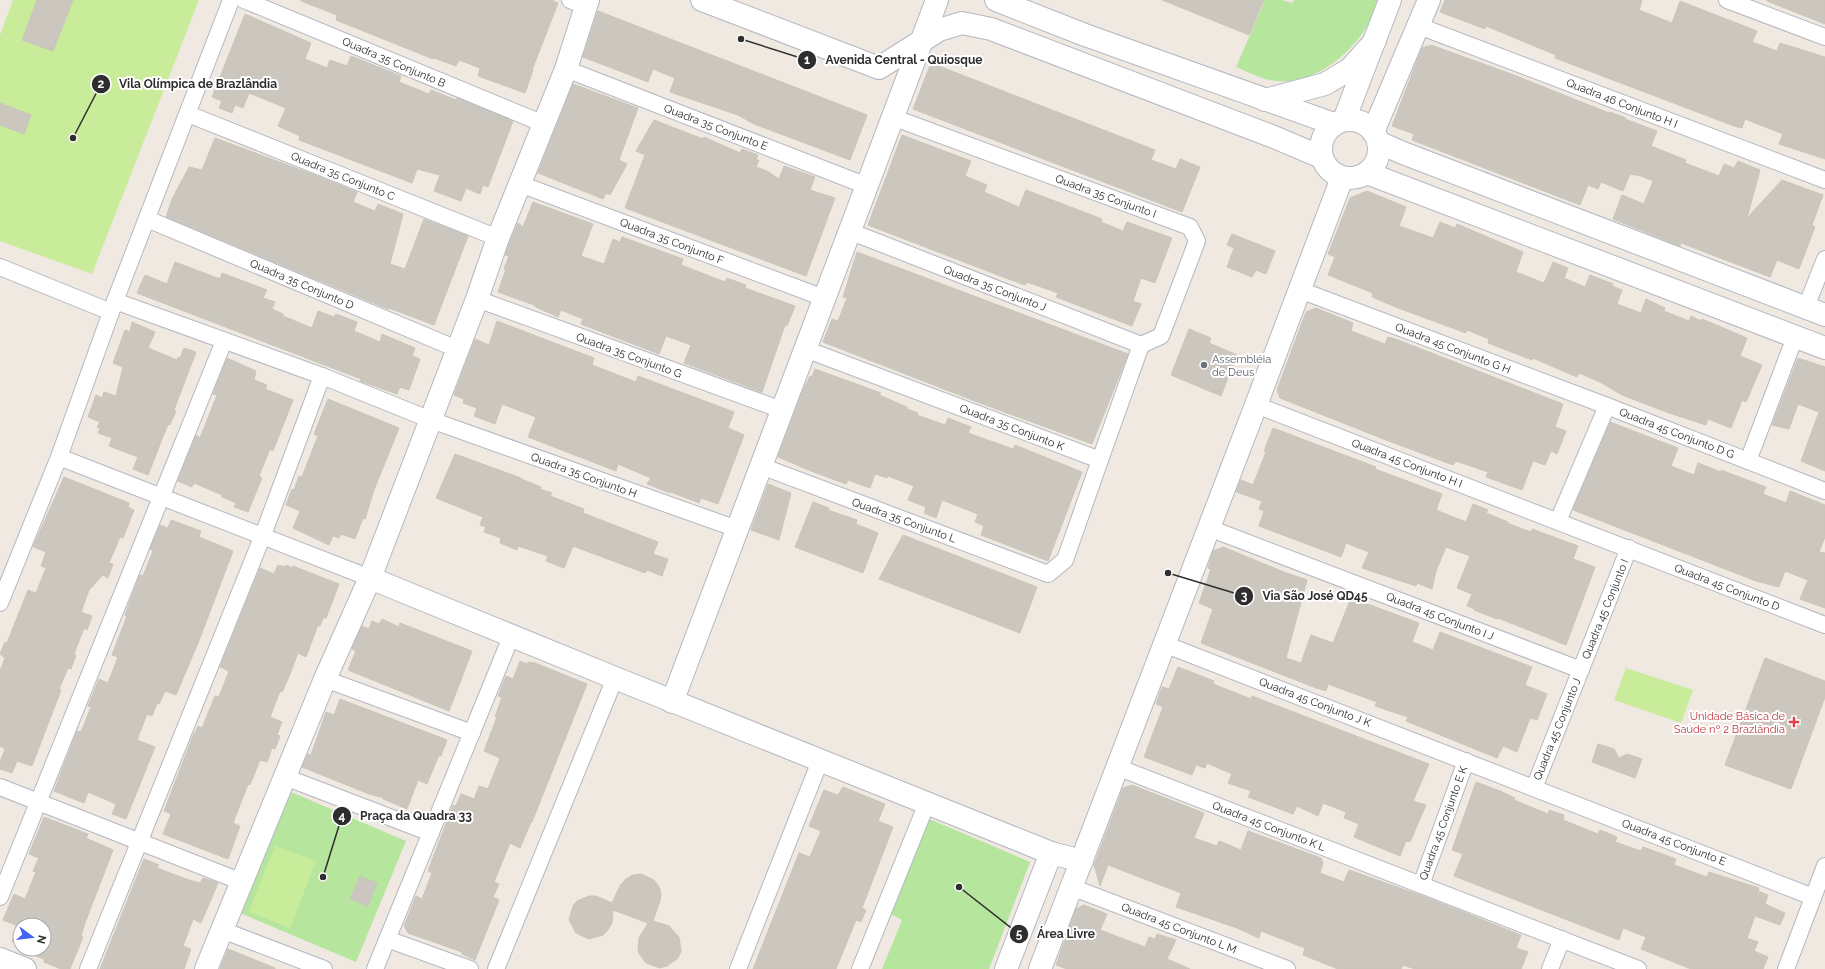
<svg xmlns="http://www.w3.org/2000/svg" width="1825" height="969" font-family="Raleway,sans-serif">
<rect width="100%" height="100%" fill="#efe9e1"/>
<!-- green -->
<g fill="#b6e59e">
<path d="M1265,0H1282L1292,3L1294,0H1377C1374,9 1371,20 1366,28C1348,57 1311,85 1276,81C1263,80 1248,72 1236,67Z"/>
<path d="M291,792L406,841L356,962L240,913Z"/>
<path d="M927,818L1030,862L989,969H882L902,920L887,912Z"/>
</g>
<!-- pitch -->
<g fill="#c9ec9a">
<path d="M13,0H199L92,274L0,241V35Z"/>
<path d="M1626,668L1693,690L1681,723L1614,700Z"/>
<path d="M275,846L316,861L290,928L249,912Z"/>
</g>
<!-- building -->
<g fill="#cbc7bf" stroke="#cbc5ba">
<path d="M37,0H73L53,51L22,40Z"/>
<path d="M301,0H551L558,3L532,70H533L525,93L478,76L480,68L459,60L456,66L434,58L433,59L336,20L337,15L301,1Z"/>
<path d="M1162,0H1264L1249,35Z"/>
<path d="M1445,0H1642L1639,10L1672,23L1680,1L1757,31L1752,42L1777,51L1780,43L1825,57V159L1779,144L1783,134L1745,119L1742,128L1734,126L1555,58L1556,55L1486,26L1485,29L1440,12Z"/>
<path d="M1767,0H1825V24L1767,1Z"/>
<path d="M598,11L867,115L850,160L754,124L738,115L670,92L675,78L653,69L648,82L583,57Z"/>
<path d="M245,14L311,43L305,59L327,68L330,60L347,66L351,56L401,76L399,82L429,94L431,90L456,100L457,98L513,121L488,187L483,185L480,194L466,188L461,201L434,191L440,175L417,169L412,183L299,140L300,136L278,126L286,108L249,93L243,108L235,105L232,113L219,108L222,101L212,97Z"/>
<path d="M1431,45L1514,75L1609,113L1610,112L1626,118L1625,119L1657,131L1651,146L1686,160L1685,163L1719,176L1724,164L1734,168L1738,161L1760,170L1747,218L1782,180L1823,195L1812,225L1815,227L1799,269L1777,260L1770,277L1681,243L1680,246L1613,219L1622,195L1644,204L1653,181L1641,176L1630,174L1623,191L1601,182L1598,189L1588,185L1580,205L1412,140L1414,134L1392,126L1422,48Z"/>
<path d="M931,63L1155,150L1151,160L1176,169L1180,159L1200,167L1182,212L913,109Z"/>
<path d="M573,84L638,108L619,160L627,164L610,195L606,193L603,199L538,173Z"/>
<path d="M0,103L31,115L24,134L0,125Z"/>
<path d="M654,120L703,139L704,137L740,153L742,149L758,155L756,160H759L756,167L767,171L779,179L784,166L815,177L810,190L835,198L806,276L625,208L645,155L636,151Z"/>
<path d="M902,135L971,161L965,176L987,185L984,192L1019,207L1026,190L1102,219L1101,222L1123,231L1127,222L1172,238L1155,283L1141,278L1133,301L1141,304L1132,326L1056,297L1058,293L1027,282L1025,285L1003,277L868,225Z"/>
<path d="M215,138L312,174L357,192L353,202L375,211L378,204L403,214L390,264L405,269L424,219L468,236L434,325L389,308L388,309L166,217L172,199L189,167L202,170Z"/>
<path d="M1367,191L1406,207L1399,226L1433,238L1440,222L1455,228L1457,224L1523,252L1516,272L1544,283L1553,262L1568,268L1564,278L1585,287L1590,275L1613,284L1612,286L1622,290L1617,304L1641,313L1646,299L1665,308L1664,311L1689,321L1691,316L1701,321L1702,319L1747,338L1740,356L1762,365L1746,402L1742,400L1731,428L1708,419L1706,425L1669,413L1622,395L1600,382L1579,373L1577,377L1533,358L1532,360L1488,343L1489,339L1467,330L1466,333L1398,308L1372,297L1373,293L1328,275L1335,257L1328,254L1350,198Z"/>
<path d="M533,202L593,224L581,256L604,264L613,239L620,242L622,237L683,259L681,265L725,282L727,278L746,285L745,288L795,306L787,326L785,325L762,392L684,363L691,345L666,336L659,354L581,324L583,319L561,310L558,317L536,307L534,305L498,292L506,269H504L509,256L505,255L510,242L518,223L523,227Z"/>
<path d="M1232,234L1275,251L1266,274L1256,270L1252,277L1227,267L1234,248L1227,245Z"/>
<path d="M857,252L1128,354L1092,444L980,403L823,342L832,319L838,321L847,298L843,297Z"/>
<path d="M175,262L220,279L222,273L267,290L263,298L275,302L272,309L283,314V316L312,328L318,311L334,317L336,314L357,322L354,331L380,342L382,334L415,348L412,356L420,359L409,390L400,387L397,394L383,389L360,381L361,379L137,293L145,275L167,284Z"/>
<path d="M1316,308L1353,323L1351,331L1385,344L1388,337L1398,340L1563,404L1555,427L1566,431L1557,454L1551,451L1545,465L1533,461L1522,490L1486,477L1488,472L1456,461L1453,465L1386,440L1280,398L1277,390L1306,312Z"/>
<path d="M497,321L594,358L592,365L636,382L638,376L734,412L728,428L744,435L718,504L701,498L699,503L671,492L670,493L647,484L651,478L618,464L616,471L528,437L536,417L502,404L495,424L474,416L477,408L463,403L464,399L454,395L475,339L489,345Z"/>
<path d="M132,322L155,332L148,348L177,360L178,357L180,358L184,348L196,352L174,410L176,411L170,425L168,424L148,475L133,469L138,457L109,446L112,438L98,433L100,428L97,427L100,422L88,417L96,395L102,398L104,392L116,396L123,367L113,363L125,330L130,332Z"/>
<path d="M1189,329L1211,338L1209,343L1237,355L1221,396L1171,375Z"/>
<path d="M227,358L256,371L254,380L267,385L265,389L293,400L273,451L270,449L259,476L262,478L248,512L234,507L236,503L222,497V495L194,483L192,487L178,481L196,435L200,438L217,395L213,394Z"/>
<path d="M1798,358L1825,367V471L1801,461L1819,412L1798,404L1789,429L1772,425Z"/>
<path d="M815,369L881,393L879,395L907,407V409L918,413L917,415L945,425L948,418L971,427L968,433L1013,449L1015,445L1082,472L1048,561L981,535L984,526L975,522L978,514L942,500L936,518L924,513L926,507L908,500L914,486L888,476L887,478L875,474L870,488L848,480L846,484L811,471L778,457L803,390L810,376L812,377Z"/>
<path d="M328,399L399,428L374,490L365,519L363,518L355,539L341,534L339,538L333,536L329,545L293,528L300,511L286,505L292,489L294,490L299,476L302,477L318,436L314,434Z"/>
<path d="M1610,422L1678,448L1671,466L1694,475L1698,463L1721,472V470L1766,487L1763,494L1786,503L1790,491L1825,505V537L1819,552L1825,553V608L1800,599L1808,580L1785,571L1779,587L1756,581L1573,510Z"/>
<path d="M1273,428L1376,467L1375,469L1442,494L1436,510L1466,522L1473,504L1488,510L1486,513L1508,522L1507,523L1531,532L1532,529L1578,546L1573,559L1595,567L1566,645L1498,618L1497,619L1474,610L1475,609L1467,606L1472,594L1457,588L1470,556L1446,547L1436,571L1432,589L1417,583L1416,586L1362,568L1369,552L1346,543L1341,557L1259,526L1264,511L1259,509L1262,501L1236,492L1241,480L1253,485L1266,452L1264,451Z"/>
<path d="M455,454L521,478V479L541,487L540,489L552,493L550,496L584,509L583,513L658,542L653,554L668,559L662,576L647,570L645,573L573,546L564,568L546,561L548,556L518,546L517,550L500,543L501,538L484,532L486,527L480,525L483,517L436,498Z"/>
<path d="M64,477L129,503L128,507L134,510L123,538L120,537L109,563L113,564L108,578L103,575L89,590L81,612L92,616L87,630L84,628L74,654L76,655L71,669L68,668L59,689L61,690L32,766L17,761L12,773L0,769V762L5,749L0,746V671L5,658L0,654L5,642L7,643L28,590L36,593L46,568L41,566L46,552L33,547Z"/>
<path d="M768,484L791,493L779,540L751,530Z"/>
<path d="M813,502L829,508L828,510L857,520L856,524L878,533L863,573L795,547Z"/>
<path d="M171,520L201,531L199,537L233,551L200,638L176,695L165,691L159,704L157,703L152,716L147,714L137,740L155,747L126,819L112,814L116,804L88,792L84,803L54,791L77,731L81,732L91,707L88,706L99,679L108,683L118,657L112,655L127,616L125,615L130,601L140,575L143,576L153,551L150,549L160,525L168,528Z"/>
<path d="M903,535L1037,587L1020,633L879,579Z"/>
<path d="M1223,547L1284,572L1307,580L1286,658L1301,663L1311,635L1333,643L1351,598L1419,623L1412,642L1433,650L1440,632L1532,667L1525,685L1547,694L1537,720L1530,718L1517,752L1503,746L1497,758L1406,721L1408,717L1375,706L1377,702L1328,684L1326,691L1316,688L1201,643L1213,609L1199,603L1211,569L1208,568L1213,551Z"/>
<path d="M278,565L285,567L286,565L293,568V566L339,584L326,618H323L320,626L318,625L306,657L298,653L288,679L282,692L280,691L270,717L282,722L277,735L280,736L275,749L272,748L267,762L260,760L250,785L248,784L233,823L240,826L228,859L163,834L171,814L164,811L194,733H195L198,726L202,728L215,696L219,697L229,671L220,667L260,568L274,574Z"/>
<path d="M382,619L399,627L400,623L472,651L449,711L348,670L356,651L352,649L362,626L369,629L372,621L379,624Z"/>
<path d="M1765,658L1825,681V697L1791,789L1725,765Z"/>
<path d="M520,661L527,664L528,662L535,663L587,684L532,822H531L520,848L510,843L494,882L499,884L493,897L499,900L475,960L462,954V952L408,933L404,926L416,896L422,899L432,873L428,871L453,805L456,806L461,794L474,799L479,786L488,789L500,758L484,751L497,717H495L502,697L498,696L506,676L513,679Z"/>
<path d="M1178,667L1214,681L1213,684L1251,699L1252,696L1429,764L1413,801L1426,805L1410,842L1406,841L1400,856L1354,837L1359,824L1344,818L1346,812L1323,803L1318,816L1297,806L1293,814L1248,797L1251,791L1228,783L1232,774L1207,763L1205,768L1196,765L1192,775L1144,757L1163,707L1156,704L1158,698L1162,687L1169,689Z"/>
<path d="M340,699L447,740L441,756L439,755L427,784L418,780L407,809L383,799L384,798L369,794L302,767L308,754L311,755L326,712L334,715Z"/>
<path d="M1598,744L1614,749L1619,758L1627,754L1642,759L1635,778L1592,762Z"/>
<path d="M1476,782L1500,791L1515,798L1514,800L1548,814L1549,810L1564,815L1563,820L1598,834L1600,830L1617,837L1615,842L1641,851L1643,847L1676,859L1674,865L1707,877L1709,872L1759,888L1758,891L1768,895L1765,904L1785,913L1780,925L1755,916L1747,938L1758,942L1754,951L1768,957L1763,969H1691L1641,949L1646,937L1623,928L1619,940L1454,876L1463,854L1452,850Z"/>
<path d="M1132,785L1204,813L1194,838L1217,846L1219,841L1241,850L1248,831L1321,858L1323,863L1320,873L1344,882L1349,870L1428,898L1521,935L1516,948L1528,952L1521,969H1415L1403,965L1401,969H1338L1303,955L1305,948L1261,931L1259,938L1237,928L1176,907L1181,893L1108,865L1100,886L1094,865L1123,788Z"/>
<path d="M843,787L885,804L878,821L893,827L862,908L866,910L861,922L856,920L836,969H753L799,853L810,857L821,831L809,826L824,790L838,795Z"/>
<path d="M44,817L88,834L86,838L113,850L85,923L81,936L83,937L70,969H61L44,962V959L31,954L33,949H44V925H20V944L12,941L18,926L3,920L14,894L25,899L36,872L33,871L39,858L29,854Z"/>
<path d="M144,859L159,865L157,868L186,879L200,883L203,878L218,883L201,923L193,919L183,946L191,949L184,969H100Z"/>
<path d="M641,874L654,880L659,887L661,894L660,901L653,921L669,926L679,937L681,951L678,958L667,966L660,968L646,963L638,952L639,938L648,923L613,910L612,923L608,930L603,935L589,939L576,933L569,920L573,906L577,901L589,896H596L612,903L621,884L626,879L633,875Z"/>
<path d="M360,876L377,883L368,906L350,899Z"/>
<path d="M1084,905L1107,914L1100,930L1145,947L1149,937L1155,939L1157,934L1176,940L1167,959L1190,969H1067L1056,965L1076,909Z"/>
<path d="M228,949L275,968V969H220Z"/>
</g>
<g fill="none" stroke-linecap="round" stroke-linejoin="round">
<defs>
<g id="street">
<path d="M244,0L544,124"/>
<path d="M570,0L586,7"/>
<path d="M1727,0L1825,37"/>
<path d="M1419,26L1825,180"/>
<path d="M566,69L867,186"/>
<path d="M188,114L498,238"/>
<path d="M892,117L1190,227L1197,241L1161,336L1141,345"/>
<path d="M520,184L824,298"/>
<path d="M147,219L457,349"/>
<path d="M849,231L1141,345"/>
<path d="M0,267L111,312"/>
<path d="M1300,290L1607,406L1825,491"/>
<path d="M477,299L782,410"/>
<path d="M115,301L322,376L431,420L737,529"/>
<path d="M1806,307L1825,259"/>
<path d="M1256,405L1825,625"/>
<path d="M59,457L370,578"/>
<path d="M1100,460L1141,345"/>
<path d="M1748,461L1795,337"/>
<path d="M761,466L1048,574L1065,560L1100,460L805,349"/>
<path d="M1558,521L1607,406"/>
<path d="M1209,528L1581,670"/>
<path d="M0,603L59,457L115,301L231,0"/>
<path d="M1164,644L1813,897"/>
<path d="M325,679L472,733"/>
<path d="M1117,767L1638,969"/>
<path d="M285,777L431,833"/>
<path d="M0,787L242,882"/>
<path d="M1534,788L1629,548"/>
<path d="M1421,885L1466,761"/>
<path d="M1071,887L1287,969"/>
<path d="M0,897L224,341"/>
<path d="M222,930L324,969"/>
<path d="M387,939L470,969"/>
<path d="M88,969L263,535L322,376"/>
<path d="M375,969L511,637"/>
<path d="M496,969L615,678"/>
<path d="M738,969L820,761"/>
<path d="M860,969L927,803"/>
<path d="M1550,969L1562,939"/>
<path d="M1786,969L1825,866"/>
</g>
<g id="secondary">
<path d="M702,0L879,68L939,30L962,23L991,29L1274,137L1321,157"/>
<path d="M996,0L1085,35L1334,124"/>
<path d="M1265,100L1325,84L1350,69L1375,41"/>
<circle cx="1350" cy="149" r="29"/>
<path d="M1344,120L1390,0"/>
<path d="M1373,132L1429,0"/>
<path d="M1378,142L1403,153L1825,315"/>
<path d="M1367,173L1825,348"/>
<path d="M370,578L615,678L1051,853L1082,861"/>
<path d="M672,702L937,0"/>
<path d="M0,959L25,969"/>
<path d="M206,969L325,679L370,578L477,299L498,238L566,69L588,0"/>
<path d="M1006,969L1051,853"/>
<path d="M1040,969L1256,405L1342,178"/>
</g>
</defs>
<!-- street casing -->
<use href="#street" stroke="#b4b7c1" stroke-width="18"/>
<!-- secondary casing -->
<use href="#secondary" stroke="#b4b7c1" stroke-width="24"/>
<!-- street -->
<use href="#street" stroke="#fff" stroke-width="16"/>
<!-- secondary -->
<use href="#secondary" stroke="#fff" stroke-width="22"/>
</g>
<!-- markers -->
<circle fill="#6b7280" stroke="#fff" stroke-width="1.5" cx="1204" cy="365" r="4"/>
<path fill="#e0444e" stroke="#fff" stroke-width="1.5" d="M1792 716h4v4h4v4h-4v4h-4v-4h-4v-4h4z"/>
<g text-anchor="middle" stroke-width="4" stroke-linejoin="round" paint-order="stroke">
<!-- street labels -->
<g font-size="11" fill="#2e2e2e" stroke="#fff">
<text transform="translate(394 62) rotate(23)" y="4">Quadra 35 Conjunto B</text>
<text transform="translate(1622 103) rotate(21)" y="4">Quadra 46 Conjunto H I</text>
<text transform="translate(716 127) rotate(21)" y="4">Quadra 35 Conjunto E</text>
<text transform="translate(343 176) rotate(22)" y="4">Quadra 35 Conjunto C</text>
<text transform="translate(1106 196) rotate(20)" y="4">Quadra 35 Conjunto I</text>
<text transform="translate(672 241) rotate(21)" y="4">Quadra 35 Conjunto F</text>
<text transform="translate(302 284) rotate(23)" y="4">Quadra 35 Conjunto D</text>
<text transform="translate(995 288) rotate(21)" y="4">Quadra 35 Conjunto J</text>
<text transform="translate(1453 348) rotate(21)" y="4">Quadra 45 Conjunto G H</text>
<text transform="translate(629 355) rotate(20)" y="4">Quadra 35 Conjunto G</text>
<text transform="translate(1012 427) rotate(21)" y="4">Quadra 35 Conjunto K</text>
<text transform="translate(1677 433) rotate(21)" y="4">Quadra 45 Conjunto D G</text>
<text transform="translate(1407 463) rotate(21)" y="4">Quadra 45 Conjunto H I</text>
<text transform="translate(584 475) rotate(20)" y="4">Quadra 35 Conjunto H</text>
<text transform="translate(904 520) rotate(20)" y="4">Quadra 35 Conjunto L</text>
<text transform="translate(1727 587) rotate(21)" y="4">Quadra 45 Conjunto D</text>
<text transform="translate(1605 609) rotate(-68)" y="4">Quadra 45 Conjunto I</text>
<text transform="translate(1440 616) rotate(21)" y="4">Quadra 45 Conjunto I J</text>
<text transform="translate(1315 702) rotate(21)" y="4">Quadra 45 Conjunto J K</text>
<text transform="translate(1557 729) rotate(-68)" y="4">Quadra 45 Conjunto J</text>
<text transform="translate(1443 823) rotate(-70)" y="4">Quadra 45 Conjunto E K</text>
<text transform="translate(1269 826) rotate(21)" y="4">Quadra 45 Conjunto K L</text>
<text transform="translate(1674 842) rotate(21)" y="4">Quadra 45 Conjunto E</text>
<text transform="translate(1179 928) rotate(21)" y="4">Quadra 45 Conjunto L M</text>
</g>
<!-- worship labels -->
<g font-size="11" fill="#5b616d" stroke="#fff" text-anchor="start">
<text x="1212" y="363">Assembléia<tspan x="1212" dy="13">de Deus</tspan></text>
</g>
<!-- health labels -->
<g font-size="11" fill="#be3a42" stroke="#fff" text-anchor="end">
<text x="1785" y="720">Unidade Básica de<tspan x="1785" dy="13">Saúde nº 2 Brazlândia</tspan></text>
</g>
</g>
<!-- callouts -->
<path fill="none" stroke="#2e2e2e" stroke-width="1.5" d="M741 39L807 60M73 138L101 84M1168 573L1244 596M323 877L342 816M959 887L1019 934"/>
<g fill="#2e2e2e" stroke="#fff" stroke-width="1.5">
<circle cx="741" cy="39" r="4"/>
<circle cx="73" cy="138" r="4"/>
<circle cx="1168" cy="573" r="4"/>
<circle cx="323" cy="877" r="4"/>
<circle cx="959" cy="887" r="4"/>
<circle cx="807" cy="60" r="10"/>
<circle cx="101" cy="84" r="10"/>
<circle cx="1244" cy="596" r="10"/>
<circle cx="342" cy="816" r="10"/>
<circle cx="1019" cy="934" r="10"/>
</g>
<g font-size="12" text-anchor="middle" font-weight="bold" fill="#fff">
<text x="807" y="64">1</text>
<text x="101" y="88">2</text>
<text x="1244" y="600">3</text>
<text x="342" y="820">4</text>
<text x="1019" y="938">5</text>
</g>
<g font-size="12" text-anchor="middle" font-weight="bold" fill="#2e2e2e" stroke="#fff" stroke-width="4" stroke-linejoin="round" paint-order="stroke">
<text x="904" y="64">Avenida Central - Quiosque</text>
<text x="198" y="88">Vila Olímpica de Brazlândia</text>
<text x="1315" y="600">Via São José QD45</text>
<text x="416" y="820">Praça da Quadra 33</text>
<text x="1066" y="938">Área Livre</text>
</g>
<!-- north arrow -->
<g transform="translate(32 937) rotate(105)"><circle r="19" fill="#ffffff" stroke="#ababab"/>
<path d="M0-3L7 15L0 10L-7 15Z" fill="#4264fb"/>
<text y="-6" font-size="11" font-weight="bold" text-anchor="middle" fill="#2e2e2e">N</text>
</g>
</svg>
